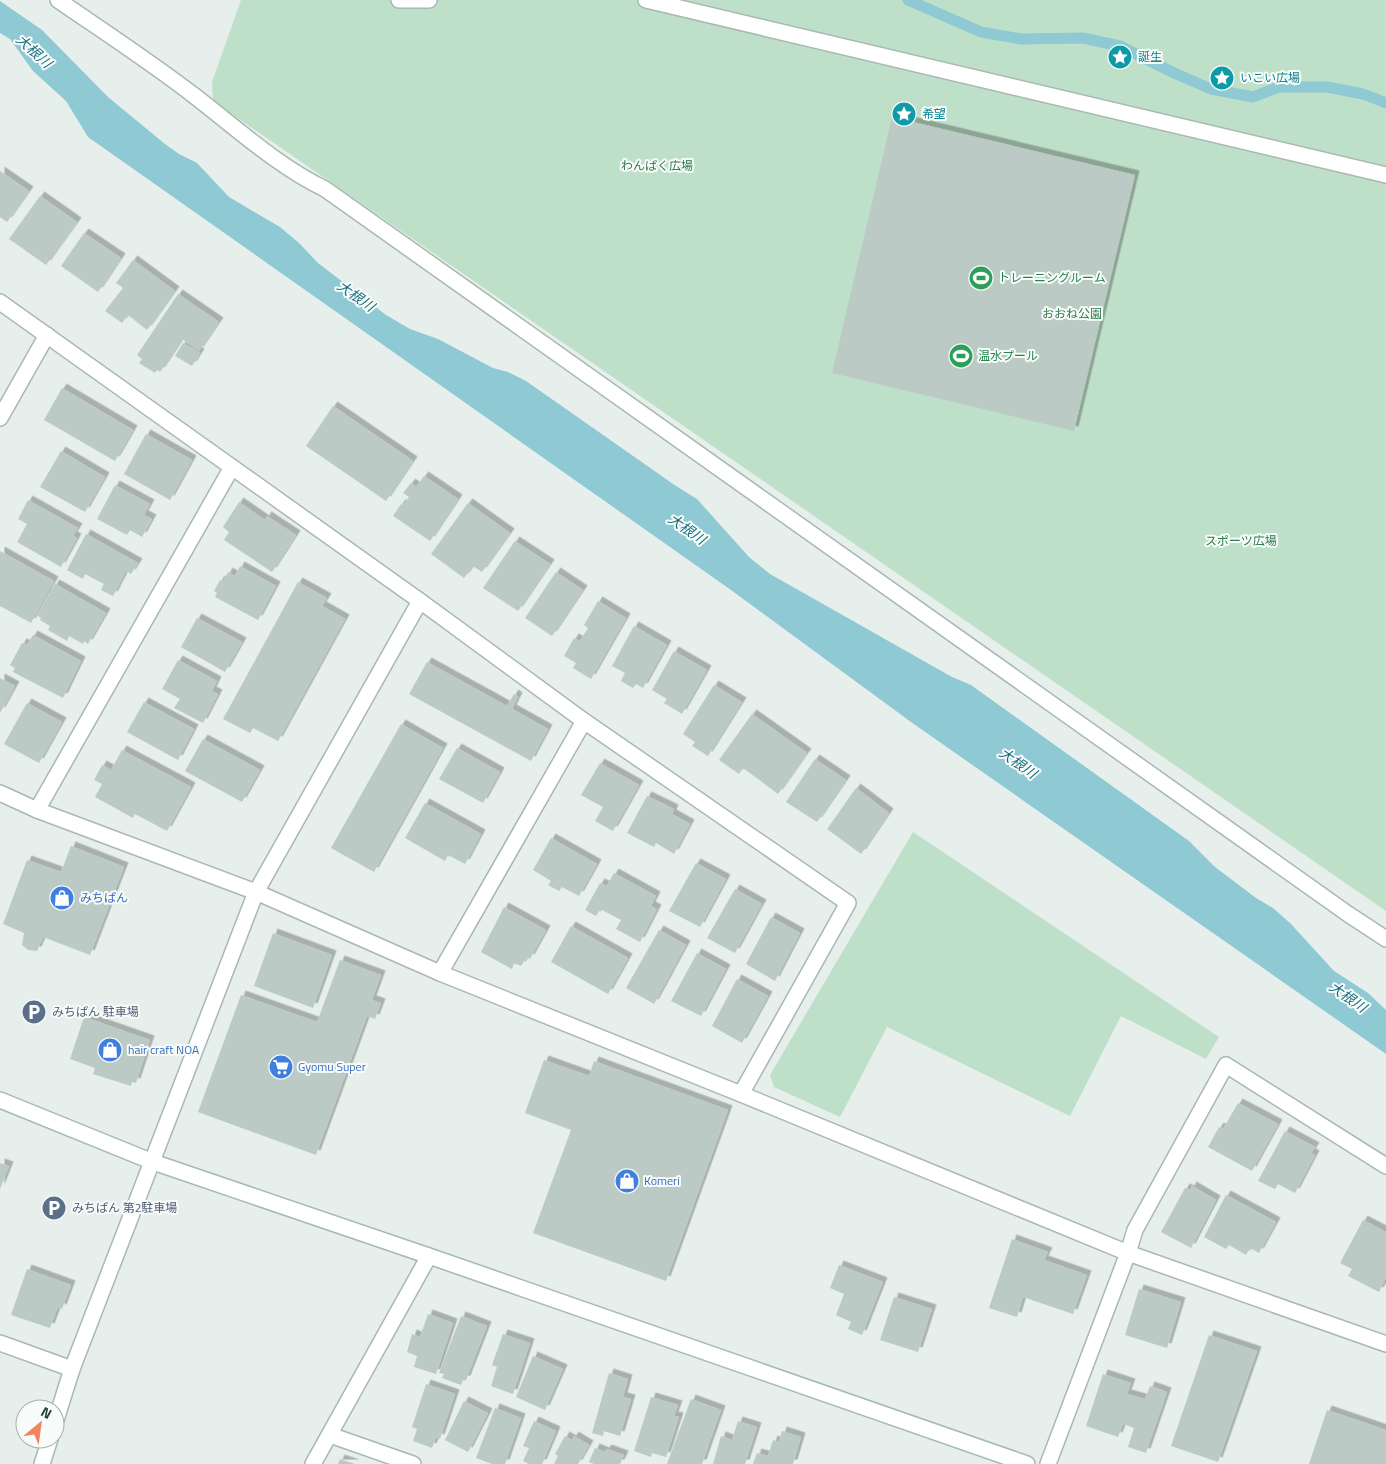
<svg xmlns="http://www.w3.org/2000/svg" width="1386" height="1464" font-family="'Titillium Web','Noto Sans JP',sans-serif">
<defs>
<filter id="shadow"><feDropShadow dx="4.5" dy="-4.5" stdDeviation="0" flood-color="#0004"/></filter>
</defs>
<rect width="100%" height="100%" fill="#e6efeb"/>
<!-- green -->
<g fill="#bfe0c8">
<path d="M241,0H1386V911L213,101L212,82Z"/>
<path d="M913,832L1219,1037L1206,1059L1121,1016L1070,1116L887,1027L840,1117L774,1087L770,1075Z"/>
</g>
<!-- water -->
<path fill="#8ec9d4" d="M0,1L42,30L108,97L165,144L179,154L197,163L229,197L280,227L299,243L318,263L386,315L410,329L438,339L493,368L508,372L526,381L676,486L697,499L749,557L770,574L952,677L971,685L1189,841L1215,867L1256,898L1273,908L1291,924L1334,971L1368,993L1386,1010V1054L911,722L731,590L88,137L66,101L33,71L10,39L0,33Z"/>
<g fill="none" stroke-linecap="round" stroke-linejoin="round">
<!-- stream -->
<path stroke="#8ec9d4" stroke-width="11" d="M908,0L981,32L1021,39L1083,38L1120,46L1174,73L1211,89L1253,97L1279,87H1327L1363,94L1386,103"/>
</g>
<!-- building -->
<g fill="#bbcac4" filter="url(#shadow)">
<path d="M892,117L1135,175L1074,431L832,373Z"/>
<path d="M0,171L29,191L7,222L0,217Z"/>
<path d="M40,196L77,222L46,265L9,239Z"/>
<path d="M84,233L121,258L98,292L61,266Z"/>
<path d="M133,260L175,291L147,330L128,315L122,323L105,311L123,288L116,283Z"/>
<path d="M178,294L219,322L199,351L182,339L160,372L157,370L155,373L139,363L142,359L137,355Z"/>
<path d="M183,343L200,353L192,366L175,356Z"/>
<path d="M62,388L133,430L115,461L44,420Z"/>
<path d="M333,406L413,461L386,501L306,446Z"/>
<path d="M146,434L192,460L170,500L124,474Z"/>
<path d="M61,451L105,477L85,512L40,487Z"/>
<path d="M424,476L458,499L430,541L393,516L401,504L404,505L409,497L403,493L411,483L416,487Z"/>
<path d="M115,485L150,504L144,515L152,519L142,537L130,530L127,535L97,519Z"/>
<path d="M28,500L78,528L73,536L77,538L61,567L17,542L27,524L18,519Z"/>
<path d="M239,502L265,520L267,516L296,535L272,572L224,540L229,532L223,527Z"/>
<path d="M468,503L510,533L482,572L473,566L464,578L431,554Z"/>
<path d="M86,534L138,563L131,574L126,571L113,596L101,590L104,584L85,574L83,579L67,570Z"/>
<path d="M515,541L550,564L518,611L483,588Z"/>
<path d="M0,551L54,581L31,623L0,606Z"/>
<path d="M240,566L276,586L258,620L215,597L217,593L214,591L220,580L223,582L228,572L235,576Z"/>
<path d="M556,572L583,590L552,636L525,618Z"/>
<path d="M298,582L327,598L322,606L345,619L278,741L253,728L250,733L223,719Z"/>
<path d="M55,584L106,613L88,644L84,641L83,644L69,636L67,641L48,630L50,626L40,620L41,618L37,615Z"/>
<path d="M598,601L626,618L591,679L573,668L576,663L564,656L574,638L580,641L588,628L584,625Z"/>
<path d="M197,618L242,642L225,672L181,647Z"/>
<path d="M634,626L667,645L643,688L636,684L633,688L621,681L625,673L612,666Z"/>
<path d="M33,635L81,661L63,698L13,672L15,668L10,665L22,643L27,645Z"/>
<path d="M674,651L707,670L682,714L664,703L667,699L652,690Z"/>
<path d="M178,660L217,681L212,691L218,694L203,723L174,708L180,699L162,689Z"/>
<path d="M427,662L507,706L514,694L518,697L512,709L548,729L531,761L409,694Z"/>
<path d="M0,678L15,686L0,713Z"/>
<path d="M714,685L742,702L708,756L692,746L695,742L683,734Z"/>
<path d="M144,702L194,729L178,760L127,732Z"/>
<path d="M27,703L62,722L39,763L4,744Z"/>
<path d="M752,714L807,753L778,794L743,768L739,774L719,760Z"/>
<path d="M401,724L443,748L374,872L331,848Z"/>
<path d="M203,739L260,770L242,802L185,771Z"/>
<path d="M457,748L500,772L483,803L439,779Z"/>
<path d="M122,750L191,787L167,831L135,814L133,818L95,797L102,784L94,780L102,765L111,770Z"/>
<path d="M815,759L846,780L817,822L786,802Z"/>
<path d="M600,763L639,785L613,831L595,821L603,807L581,795Z"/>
<path d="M856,788L889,813L861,854L827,829Z"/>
<path d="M647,796L674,809L672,814L690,824L674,854L656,843L654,847L627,833Z"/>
<path d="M425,803L481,834L465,864L448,855L445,861L405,838Z"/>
<path d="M551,838L597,864L579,896L562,887L559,891L548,885L551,881L533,870Z"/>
<path d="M71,846L124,867L90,955L43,937L37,951L28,950L22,945L24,933L3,924L27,860L61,872Z"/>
<path d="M696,863L726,879L700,927L669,911Z"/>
<path d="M614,873L656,896L651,906L657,909L640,942L616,929L621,920L600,909L596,916L585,910L600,883L607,886Z"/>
<path d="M735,889L762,904L735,953L707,938Z"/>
<path d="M504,907L546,930L530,959L527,957L521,966L514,963L512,969L481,952Z"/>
<path d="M771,917L800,933L775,981L746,964Z"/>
<path d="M571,926L628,958L608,994L551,962Z"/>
<path d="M659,930L686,945L654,1004L626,988Z"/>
<path d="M273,933L332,955L313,1008L254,986Z"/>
<path d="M697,953L726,969L701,1016L671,1001Z"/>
<path d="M340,960L381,975L372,1000L381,1003L375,1019L367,1016L316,1155L198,1112L241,995L317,1022Z"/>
<path d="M737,979L768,996L742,1043L712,1026Z"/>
<path d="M84,1017L150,1040L136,1083L132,1082L131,1086L93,1074L95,1068L70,1059Z"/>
<path d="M544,1060L589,1076L594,1061L728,1110L666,1281L533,1233L571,1130L525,1113Z"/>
<path d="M1238,1103L1278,1124L1252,1171L1208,1147L1219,1127L1223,1129Z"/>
<path d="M1285,1131L1315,1147L1311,1153L1315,1155L1295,1193L1278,1184L1275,1189L1258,1181Z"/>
<path d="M0,1163L9,1166L0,1189Z"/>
<path d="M1192,1186L1216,1200L1191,1248L1161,1232L1185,1188L1190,1190Z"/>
<path d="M1226,1195L1276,1222L1259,1253L1250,1248L1246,1255L1229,1245L1226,1249L1204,1237Z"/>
<path d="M1363,1220L1386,1232V1278L1379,1292L1348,1276L1352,1269L1340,1263Z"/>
<path d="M1012,1239L1048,1252L1044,1260L1087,1275L1073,1314L1023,1297L1017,1317L989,1308Z"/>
<path d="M839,1265L883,1282L862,1335L848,1329L851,1322L836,1315L844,1294L830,1288Z"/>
<path d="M27,1269L71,1285L62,1309L58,1307L50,1328L11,1315Z"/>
<path d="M1139,1289L1181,1302L1167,1348L1125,1335Z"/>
<path d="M894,1297L932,1309L918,1352L880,1340Z"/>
<path d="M428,1314L453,1323L436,1374L414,1367L417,1356L407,1352L412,1334L420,1337Z"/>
<path d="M461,1316L487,1326L466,1380H463L461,1385L442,1378L444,1374L439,1373Z"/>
<path d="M503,1334L530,1343L513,1394L491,1386L497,1367L492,1365Z"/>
<path d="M1209,1335L1257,1351L1218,1462L1171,1446Z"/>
<path d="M533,1356L563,1369L545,1410L516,1397Z"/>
<path d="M609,1373L628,1379L623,1397L631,1399L620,1436L604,1431L603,1436L592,1433Z"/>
<path d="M1103,1374L1131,1383L1127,1394L1145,1399L1150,1386L1167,1392L1146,1453L1128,1447L1134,1428L1123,1424L1118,1437L1086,1426Z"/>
<path d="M426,1384L455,1394L440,1439L436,1437L432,1448L413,1441L417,1429L412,1427Z"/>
<path d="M651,1397L678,1405L674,1416L679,1417L666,1457L652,1453L651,1457L634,1451Z"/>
<path d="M691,1399L721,1410L702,1464H667Z"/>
<path d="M464,1401L488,1413L468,1452L445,1440Z"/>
<path d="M495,1408L521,1418L505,1464H492L476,1458Z"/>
<path d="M1327,1410L1386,1430V1464H1309Z"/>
<path d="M534,1421L556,1431L542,1464H529L523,1461L529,1448L523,1446Z"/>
<path d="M738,1421L757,1427L745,1464H713L721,1436L732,1440Z"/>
<path d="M782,1431L801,1437L793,1464H753L757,1453L768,1456L773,1440L779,1442Z"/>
<path d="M565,1436L572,1440L574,1436L589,1445L578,1464H554L558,1456L555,1454Z"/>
<path d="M595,1448L605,1452L607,1449L624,1455L620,1464H594L589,1462Z"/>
<path d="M340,1459L355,1464H338Z"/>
</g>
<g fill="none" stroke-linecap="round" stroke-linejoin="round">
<defs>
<g id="street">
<path d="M58,0C103,31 149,61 192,94C234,126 277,166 325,189L1348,914L1386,939"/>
<path d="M399,0H429"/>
<path d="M646,0L1386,175"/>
<path d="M0,302L420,601L584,721L848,903L741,1094"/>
<path d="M0,418L47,335"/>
<path d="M0,793L37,810L256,892L440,973L741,1094L1128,1253L1386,1344"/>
<path d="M37,810L232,467"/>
<path d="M440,973L584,721"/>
<path d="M0,1343L72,1369"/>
<path d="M55,1423L72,1369L256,892L420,601"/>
<path d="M330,1435L413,1464"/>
<path d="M42,1464L50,1439"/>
<path d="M313,1464L429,1256"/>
<path d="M1048,1464L1128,1253L1135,1230L1226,1065L1386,1166"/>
</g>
<path id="secondary" d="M0,1100L153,1162L429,1256L1027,1464"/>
</defs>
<!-- street casing -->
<use href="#street" stroke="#a8b8b2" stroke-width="18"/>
<!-- secondary casing -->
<use href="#secondary" stroke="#a4bbb3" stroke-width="18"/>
<!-- street -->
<use href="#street" stroke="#fff" stroke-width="15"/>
<!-- secondary -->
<use href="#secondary" stroke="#fff" stroke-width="15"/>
</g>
<!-- icons -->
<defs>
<symbol id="sight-disc" viewBox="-11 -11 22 22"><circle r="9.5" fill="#0f9aa8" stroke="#f7fbf9"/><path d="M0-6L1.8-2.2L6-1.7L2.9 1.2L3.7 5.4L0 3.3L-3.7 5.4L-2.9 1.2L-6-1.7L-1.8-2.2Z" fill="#fff"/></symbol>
<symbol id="stadium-disc" viewBox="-11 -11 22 22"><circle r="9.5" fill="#2e9e5b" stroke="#f7fbf9"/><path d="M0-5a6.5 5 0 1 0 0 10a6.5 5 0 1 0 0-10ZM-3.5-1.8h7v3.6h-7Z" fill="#fff"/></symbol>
<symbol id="shop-disc" viewBox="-11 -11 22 22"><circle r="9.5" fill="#3f7fe0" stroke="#f7fbf9"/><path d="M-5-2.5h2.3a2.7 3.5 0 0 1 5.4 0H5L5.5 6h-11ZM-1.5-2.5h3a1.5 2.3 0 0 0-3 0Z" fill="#fff"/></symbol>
<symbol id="parking-disc" viewBox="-11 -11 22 22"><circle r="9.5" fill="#5c6f8a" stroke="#f7fbf9"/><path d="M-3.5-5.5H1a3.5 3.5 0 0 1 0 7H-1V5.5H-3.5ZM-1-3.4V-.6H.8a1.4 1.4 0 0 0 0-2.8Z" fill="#fff"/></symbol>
<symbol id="supermarket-disc" viewBox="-11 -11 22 22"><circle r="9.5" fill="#3f7fe0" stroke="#f7fbf9"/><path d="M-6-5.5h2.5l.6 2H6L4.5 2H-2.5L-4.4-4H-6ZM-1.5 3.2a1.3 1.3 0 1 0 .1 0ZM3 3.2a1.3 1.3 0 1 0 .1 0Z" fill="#fff"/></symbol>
</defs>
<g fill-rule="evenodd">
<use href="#sight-disc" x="1106" y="43" width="28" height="28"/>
<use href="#sight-disc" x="1208" y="64" width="28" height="28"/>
<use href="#sight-disc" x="890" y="100" width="28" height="28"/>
<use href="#stadium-disc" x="967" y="264" width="28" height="28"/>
<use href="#stadium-disc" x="947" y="342" width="28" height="28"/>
<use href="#shop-disc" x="48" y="884" width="28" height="28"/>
<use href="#parking-disc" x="20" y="998" width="28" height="28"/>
<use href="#shop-disc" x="96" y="1036" width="28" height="28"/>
<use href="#supermarket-disc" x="267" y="1053" width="28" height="28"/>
<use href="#shop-disc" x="613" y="1167" width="28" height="28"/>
<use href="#parking-disc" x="40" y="1194" width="28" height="28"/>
</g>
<g text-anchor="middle" stroke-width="4" stroke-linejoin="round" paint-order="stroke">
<!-- culture labels -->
<g font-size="12" fill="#0d838f" stroke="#f7fbf9" text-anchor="start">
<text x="1138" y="61">誕生</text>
<text x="1240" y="82">いこい広場</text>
<text x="922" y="118">希望</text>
</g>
<!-- park labels -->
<g font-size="12" fill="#2d7a4b" stroke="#f7fbf9">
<text x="657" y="170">わんぱく広場</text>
<text x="1072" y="318">おおね公園</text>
<text x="1241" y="545">スポーツ広場</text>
</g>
<!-- leisure labels -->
<g font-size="12" fill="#27864d" stroke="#f7fbf9" text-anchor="start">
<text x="998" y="282">トレーニングルーム</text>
<text x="978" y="360">温水プール</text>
</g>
<!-- shop labels -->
<g font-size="12" fill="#366cbe" stroke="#f7fbf9" text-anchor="start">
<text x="80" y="902">みちぱん</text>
<text x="128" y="1054">hair craft NOA</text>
<text x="298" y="1071">Gyomu Super</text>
<text x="644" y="1185">Komeri</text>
</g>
<!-- service labels -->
<g font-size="12" fill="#4e5e75" stroke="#f7fbf9" text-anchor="start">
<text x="52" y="1016">みちぱん 駐車場</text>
<text x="72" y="1212">みちぱん 第2駐車場</text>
</g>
<!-- water labels -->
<g font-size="14" font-style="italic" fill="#1c6f80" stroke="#f7fbf9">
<text transform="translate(34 51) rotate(42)" y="5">大根川</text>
<text transform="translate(356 296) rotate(35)" y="5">大根川</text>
<text transform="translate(687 529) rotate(35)" y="5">大根川</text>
<text transform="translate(1018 763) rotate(35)" y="5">大根川</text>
<text transform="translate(1348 997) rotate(35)" y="5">大根川</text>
</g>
</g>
<!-- north arrow -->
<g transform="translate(40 1424) rotate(29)"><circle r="24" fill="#f7fbf9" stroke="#a3b1ad"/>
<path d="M0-4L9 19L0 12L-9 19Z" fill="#f4845f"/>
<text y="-8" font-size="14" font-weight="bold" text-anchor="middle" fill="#24423a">N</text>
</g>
</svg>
